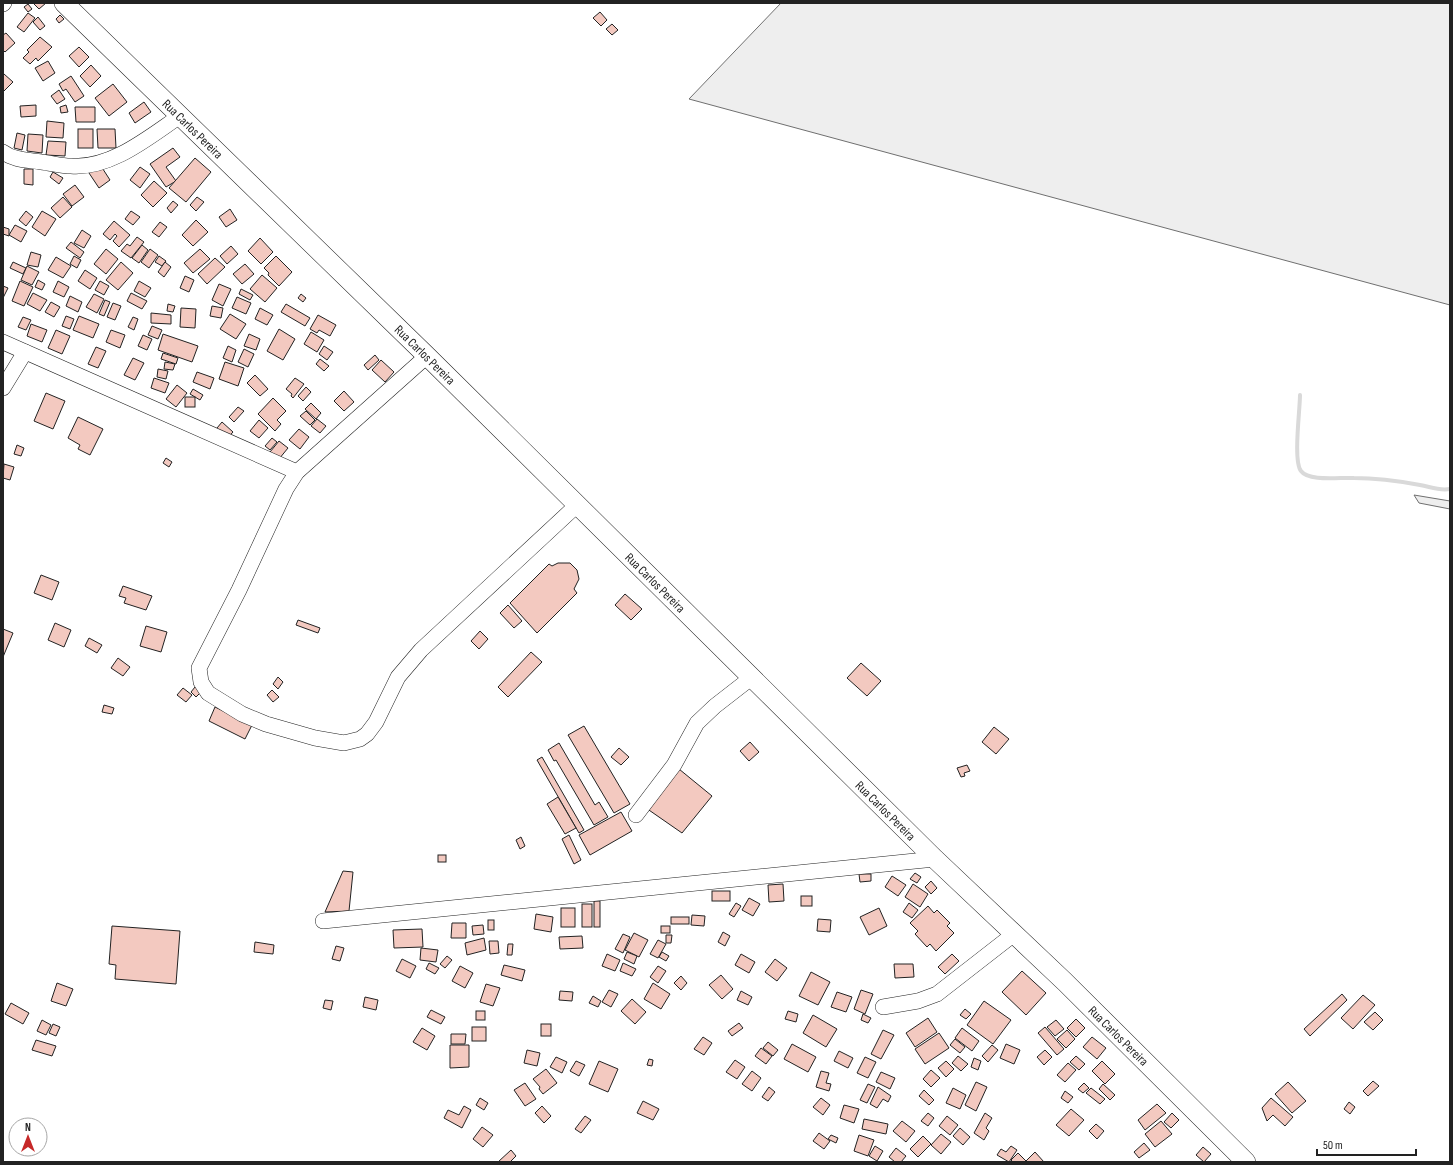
<svg xmlns="http://www.w3.org/2000/svg" width="1453" height="1165" font-family="'Sofia Sans Condensed',sans-serif">
<rect width="100%" height="100%" fill="#fff"/>
<!-- green -->
<g fill="#eee" stroke="#6f6f6f">
<path d="M781,3H1450V305L689,99Z"/>
<path d="M1414,495L1450,501V509L1419,503Z"/>
</g>
<g fill="none" stroke-linecap="round" stroke-linejoin="round">
<!-- stream -->
<path stroke="#d9d9d9" stroke-width="4" d="M1300,395C1300,410 1293,461 1301,471C1309,482 1341,477 1354,478C1375,478 1399,481 1420,485C1431,487 1439,491 1450,489"/>
</g>
<!-- building -->
<g fill="#f3c9c0" stroke="#222">
<path d="M33,3H46L39,9Z"/>
<path d="M28,4L32,9L28,12L24,7Z"/>
<path d="M600,12L607,20L601,26L593,18Z"/>
<path d="M28,13L35,18L24,32L17,27Z"/>
<path d="M60,15L64,19L59,23L56,19Z"/>
<path d="M38,17L45,26L40,30L33,22Z"/>
<path d="M612,24L618,30L612,35L606,29Z"/>
<path d="M6,33L15,43L5,52L3,50V35Z"/>
<path d="M40,37L52,47L38,61L36,58L30,64L23,58L29,52L27,50Z"/>
<path d="M79,47L89,57L79,67L69,56Z"/>
<path d="M48,61L55,73L43,81L35,68Z"/>
<path d="M91,65L101,76L90,87L80,76Z"/>
<path d="M4,74L13,82L3,92V75Z"/>
<path d="M71,76L84,96L75,102L66,89L63,91L59,84Z"/>
<path d="M113,84L127,102L109,116L95,98Z"/>
<path d="M59,90L65,99L57,104L51,96Z"/>
<path d="M144,102L151,112L135,123L129,113Z"/>
<path d="M36,105V116L21,117L20,106Z"/>
<path d="M66,105L68,112L61,113L60,107Z"/>
<path d="M75,107H95V122H76Z"/>
<path d="M47,121L64,123L63,138L46,137Z"/>
<rect x="78" y="129" width="15" height="19"/>
<path d="M97,129H115L116,148H98Z"/>
<path d="M17,133L25,135L22,150L14,148Z"/>
<path d="M28,134L43,135L42,153L27,151Z"/>
<path d="M48,141L66,142L65,156L46,155Z"/>
<path d="M173,148L180,157L166,167L176,181L166,187L150,164Z"/>
<path d="M195,158L211,172L186,202L169,188Z"/>
<path d="M99,163L110,180L99,188L87,170Z"/>
<path d="M140,167L150,174L140,188L130,180Z"/>
<path d="M24,169H33V185L24,184Z"/>
<path d="M53,172L63,178L59,184L50,177Z"/>
<path d="M154,181L167,193L153,207L141,195Z"/>
<path d="M75,185L84,197L72,206L63,194Z"/>
<path d="M63,197L72,207L60,218L51,208Z"/>
<path d="M197,197L204,202L196,211L190,205Z"/>
<path d="M173,201L178,205L171,213L167,208Z"/>
<path d="M230,209L237,220L226,227L219,217Z"/>
<path d="M26,211L33,217L26,226L19,220Z"/>
<path d="M42,211L56,219L45,236L32,227Z"/>
<path d="M131,211L140,217L133,225L125,219Z"/>
<path d="M196,220L208,232L193,246L182,235Z"/>
<path d="M114,221L130,235L119,247L113,241L117,236L115,234L110,240L103,234Z"/>
<path d="M160,222L167,227L159,237L152,232Z"/>
<path d="M15,225L27,231L21,242L9,235Z"/>
<path d="M3,227L9,229V236L3,234Z"/>
<path d="M82,230L91,236L84,248L74,243Z"/>
<path d="M137,237L144,242L131,258L121,251L127,244L130,246Z"/>
<path d="M260,238L273,252L261,264L248,251Z"/>
<path d="M71,242L84,252L80,258L66,248Z"/>
<path d="M142,245L148,250L139,263L132,258Z"/>
<path d="M231,246L238,254L227,264L220,256Z"/>
<path d="M106,249L118,259L106,274L94,264Z"/>
<path d="M150,249L158,255L149,268L141,262Z"/>
<path d="M200,249L210,259L193,273L184,263Z"/>
<path d="M31,252L41,255L38,267L27,265Z"/>
<path d="M74,256L81,260L77,268L70,264Z"/>
<path d="M159,256L166,261L162,266L155,262Z"/>
<path d="M276,256L292,272L279,286L268,275L269,273L264,268Z"/>
<path d="M56,257L71,266L63,278L48,270Z"/>
<path d="M215,258L225,267L207,284L198,274Z"/>
<path d="M13,262L26,268L23,274L10,268Z"/>
<path d="M121,262L133,273L118,290L106,280Z"/>
<path d="M165,262L171,267L164,277L158,272Z"/>
<path d="M245,264L254,274L242,284L233,274Z"/>
<path d="M27,266L39,272L32,285L21,280Z"/>
<path d="M85,270L97,278L90,289L78,281Z"/>
<path d="M262,275L277,288L265,302L250,289Z"/>
<path d="M185,276L194,280L189,292L180,288Z"/>
<path d="M38,280L45,284L42,290L35,287Z"/>
<path d="M20,281L33,287L24,306L12,301Z"/>
<path d="M58,281L69,287L64,297L53,292Z"/>
<path d="M100,281L109,286L104,295L95,290Z"/>
<path d="M139,281L151,288L145,297L134,291Z"/>
<path d="M219,284L231,289L223,306L212,300Z"/>
<path d="M3,286L8,288L3,298Z"/>
<path d="M241,289L253,295L250,300L239,294Z"/>
<path d="M33,293L47,300L40,311L27,304Z"/>
<path d="M131,293L147,301L142,309L127,301Z"/>
<path d="M94,294L104,299L97,313L86,307Z"/>
<path d="M301,294L306,298L303,302L298,298Z"/>
<path d="M70,296L82,302L78,312L66,306Z"/>
<path d="M237,297L251,303L246,314L232,308Z"/>
<path d="M105,300L110,302L104,316L99,314Z"/>
<path d="M51,302L60,307L54,317L45,312Z"/>
<path d="M113,303L121,306L115,320L107,317Z"/>
<path d="M168,304L175,306L173,312L167,311Z"/>
<path d="M286,304L310,318L305,326L281,312Z"/>
<path d="M212,306L223,308L221,318L210,316Z"/>
<path d="M181,308L196,309L195,328L180,327Z"/>
<path d="M260,308L273,315L267,325L255,319Z"/>
<path d="M151,313L171,315V324L151,323Z"/>
<path d="M230,314L246,324L236,339L220,329Z"/>
<path d="M318,315L336,325L330,336L319,330L317,333L310,329Z"/>
<path d="M66,316L74,319L70,329L62,326Z"/>
<path d="M79,316L99,324L93,338L73,330Z"/>
<path d="M23,317L31,320L26,330L18,327Z"/>
<path d="M133,317L138,319L134,330L128,327Z"/>
<path d="M31,324L47,330L42,342L27,336Z"/>
<path d="M152,326L162,330L158,339L148,335Z"/>
<path d="M279,329L295,339L283,360L267,351Z"/>
<path d="M56,330L70,336L62,354L48,348Z"/>
<path d="M111,330L125,335L120,348L106,342Z"/>
<path d="M311,332L324,340L317,352L304,344Z"/>
<path d="M163,334L198,346L192,362L158,350Z"/>
<path d="M249,334L260,339L256,350L244,346Z"/>
<path d="M143,335L152,339L147,350L138,346Z"/>
<path d="M228,346L236,350L232,362L223,358Z"/>
<path d="M324,346L333,352L327,360L319,354Z"/>
<path d="M96,347L106,351L98,368L88,364Z"/>
<path d="M244,349L254,354L248,367L238,362Z"/>
<path d="M163,353L178,358L176,364L161,359Z"/>
<path d="M375,355L379,360L368,370L364,365Z"/>
<path d="M133,358L144,363L135,380L124,375Z"/>
<path d="M320,359L329,366L324,371L316,364Z"/>
<path d="M381,360L394,372L385,382L372,370Z"/>
<path d="M165,362L175,364L173,370L164,369Z"/>
<path d="M225,362L244,368L238,386L219,379Z"/>
<path d="M158,369L168,371L166,379L157,377Z"/>
<path d="M197,372L214,378L210,389L193,382Z"/>
<path d="M255,375L268,389L260,396L247,383Z"/>
<path d="M154,378L169,383L165,393L151,388Z"/>
<path d="M295,378L304,384L293,398L291,396L292,394L286,389Z"/>
<path d="M177,385L187,393L176,407L166,399Z"/>
<path d="M306,387L311,392L303,401L298,396Z"/>
<path d="M193,389L203,395L200,400L190,394Z"/>
<path d="M344,391L354,402L344,411L334,401Z"/>
<path d="M46,393L65,401L53,429L34,421Z"/>
<rect x="185" y="397" width="10" height="10"/>
<path d="M273,398L286,411L277,420L281,424L275,431L258,414Z"/>
<path d="M311,403L321,413L316,419L305,409Z"/>
<path d="M238,407L244,411L234,422L229,417Z"/>
<path d="M306,411L315,420L310,425L300,416Z"/>
<path d="M78,417L103,429L90,455L78,449L80,445L68,438Z"/>
<path d="M317,419L326,426L320,433L311,426Z"/>
<path d="M259,420L268,428L259,438L250,431Z"/>
<path d="M222,422L233,432L223,443L212,434Z"/>
<path d="M299,429L309,437L300,449L289,440Z"/>
<path d="M272,438L277,442L270,450L265,446Z"/>
<path d="M279,441L288,448L279,459L270,452Z"/>
<path d="M17,445L24,448L21,456L14,454Z"/>
<path d="M166,458L172,462L169,467L163,463Z"/>
<path d="M4,464L14,467L10,480L3,478Z"/>
<path d="M558,563H570L577,570L579,579L574,589L577,593L537,633L510,603L549,564L552,566Z"/>
<path d="M41,575L59,582L52,600L34,593Z"/>
<path d="M123,586L152,596L146,610L124,603L126,598L119,596Z"/>
<path d="M625,594L642,609L631,620L615,605Z"/>
<path d="M508,605L522,621L514,628L500,613Z"/>
<path d="M298,620L320,628L318,633L296,625Z"/>
<path d="M55,623L71,630L64,647L48,640Z"/>
<path d="M146,626L167,632L161,652L140,646Z"/>
<path d="M3,629L13,633L3,657Z"/>
<path d="M480,631L488,639L479,649L471,641Z"/>
<path d="M89,638L102,645L97,653L85,646Z"/>
<path d="M531,652L542,662L508,697L498,687Z"/>
<path d="M118,658L130,667L123,676L111,668Z"/>
<path d="M861,663L881,681L867,696L847,678Z"/>
<path d="M278,677L283,682L278,689L273,684Z"/>
<path d="M195,687L201,692L196,697L191,692Z"/>
<path d="M183,688L192,695L186,702L177,695Z"/>
<path d="M272,690L279,697L273,702L267,695Z"/>
<path d="M104,705L114,708L112,714L102,712Z"/>
<path d="M215,707L252,725L245,739L209,721Z"/>
<path d="M584,726L630,804L614,813L568,735Z"/>
<path d="M994,727L1009,739L996,754L982,742Z"/>
<path d="M750,742L759,752L749,761L740,751Z"/>
<path d="M559,743L595,805L599,802L608,817L594,825L556,760L554,761L548,750Z"/>
<path d="M619,748L629,757L621,765L611,757Z"/>
<path d="M542,757L584,830L579,833L537,760Z"/>
<path d="M967,765L970,771L964,773L965,776L961,777L957,768Z"/>
<path d="M679,769L712,796L682,833L646,808Z"/>
<path d="M558,797L576,828L565,834L547,804Z"/>
<path d="M621,812L632,831L590,855L579,835Z"/>
<path d="M569,835L581,860L574,864L562,839Z"/>
<path d="M521,837L525,846L520,849L516,840Z"/>
<rect x="438" y="855" width="8" height="7"/>
<path d="M343,871L353,872L349,911L325,912Z"/>
<path d="M915,873L921,877L917,883L910,879Z"/>
<path d="M859,874H871V881L860,882Z"/>
<path d="M892,876L906,885L898,896L885,887Z"/>
<path d="M931,881L937,888L931,894L925,887Z"/>
<path d="M783,884L784,901L769,902L768,885Z"/>
<path d="M913,884L928,894L920,907L905,897Z"/>
<rect x="712" y="891" width="18" height="10"/>
<rect x="801" y="896" width="11" height="10"/>
<path d="M749,898L760,904L753,916L742,910Z"/>
<rect x="594" y="901" width="6" height="26"/>
<path d="M736,903L741,906L734,917L729,914Z"/>
<path d="M909,903L918,910L912,918L903,912Z"/>
<rect x="582" y="904" width="10" height="23"/>
<path d="M928,906L934,913L937,910L950,923L947,926L954,933L936,951L930,944L927,947L915,934L918,931L910,923Z"/>
<rect x="561" y="908" width="14" height="19"/>
<path d="M879,908L887,926L869,935L860,917Z"/>
<path d="M536,914L553,917L551,932L534,929Z"/>
<path d="M692,915L705,916L704,926L691,925Z"/>
<rect x="671" y="917" width="18" height="7"/>
<path d="M818,919L831,920L830,932L817,931Z"/>
<rect x="488" y="920" width="6" height="10"/>
<path d="M452,923H466V938H451Z"/>
<path d="M483,925L484,934L473,935L472,926Z"/>
<path d="M112,926L180,931L176,984L115,979L116,965L109,964Z"/>
<rect x="661" y="926" width="9" height="7"/>
<path d="M422,929L423,947L394,948L393,930Z"/>
<path d="M723,932L730,936L725,946L718,942Z"/>
<path d="M634,933L648,940L639,957L625,950Z"/>
<path d="M623,934L630,937L623,953L615,949Z"/>
<path d="M666,935H672L671,943H666Z"/>
<path d="M582,936L583,948L560,949L559,937Z"/>
<path d="M484,938L486,950L467,955L465,943Z"/>
<path d="M658,940L666,944L658,958L650,954Z"/>
<path d="M489,941H498L499,953L490,954Z"/>
<path d="M255,942L274,945L273,954L254,952Z"/>
<path d="M508,944H513L512,955H507Z"/>
<path d="M336,946L344,948L340,961L332,959Z"/>
<path d="M421,948L438,950L436,962L420,960Z"/>
<path d="M627,952L637,956L634,964L624,959Z"/>
<path d="M662,952L669,956L666,961L659,957Z"/>
<path d="M607,954L620,960L615,971L602,966Z"/>
<path d="M741,954L755,962L749,973L735,965Z"/>
<path d="M952,954L959,961L945,974L938,967Z"/>
<path d="M447,956L452,960L445,968L440,964Z"/>
<path d="M402,959L416,966L410,978L396,971Z"/>
<path d="M775,959L787,968L777,981L765,972Z"/>
<path d="M429,963L439,968L435,974L426,969Z"/>
<path d="M623,963L636,969L632,976L620,971Z"/>
<path d="M894,964H913L914,977L895,978Z"/>
<path d="M504,965L525,970L522,981L501,975Z"/>
<path d="M460,966L473,973L465,988L452,981Z"/>
<path d="M658,966L666,971L658,983L650,977Z"/>
<path d="M1022,971L1046,993L1026,1015L1002,992Z"/>
<path d="M811,972L830,982L818,1005L799,996Z"/>
<path d="M721,975L733,989L722,999L709,985Z"/>
<path d="M681,976L687,983L681,990L674,983Z"/>
<path d="M57,983L73,989L66,1006L51,1001Z"/>
<path d="M653,983L670,994L661,1009L644,999Z"/>
<path d="M486,984L500,988L493,1006L480,1002Z"/>
<path d="M609,990L618,994L611,1007L602,1002Z"/>
<path d="M861,990L873,994L865,1014L854,1009Z"/>
<path d="M560,991L573,992L572,1001L559,1000Z"/>
<path d="M741,991L752,997L748,1005L737,1000Z"/>
<path d="M837,992L852,997L846,1012L831,1007Z"/>
<path d="M1342,994L1347,1000L1310,1036L1304,1029Z"/>
<path d="M1363,995L1375,1005L1353,1029L1341,1018Z"/>
<path d="M593,996L601,1001L598,1007L589,1003Z"/>
<path d="M365,997L378,1000L376,1010L363,1007Z"/>
<path d="M632,999L646,1012L635,1024L621,1011Z"/>
<path d="M325,1000L333,1001L331,1010L323,1008Z"/>
<path d="M984,1001L1011,1020L993,1044L967,1025Z"/>
<path d="M11,1003L29,1013L23,1024L5,1014Z"/>
<path d="M965,1009L971,1014L966,1019L960,1015Z"/>
<path d="M431,1010L445,1017L441,1024L427,1017Z"/>
<rect x="476" y="1011" width="9" height="9"/>
<path d="M788,1011L798,1014L796,1022L785,1019Z"/>
<path d="M1375,1012L1383,1020L1373,1030L1364,1022Z"/>
<path d="M863,1014L871,1018L868,1023L861,1020Z"/>
<path d="M813,1015L837,1029L826,1047L803,1033Z"/>
<path d="M928,1018L937,1032L915,1047L906,1033Z"/>
<path d="M1076,1019L1085,1028L1076,1037L1067,1028Z"/>
<path d="M42,1020L51,1025L46,1035L37,1031Z"/>
<path d="M1056,1020L1064,1029L1055,1036L1047,1027Z"/>
<path d="M739,1023L743,1028L732,1036L728,1031Z"/>
<path d="M53,1024L60,1027L56,1036L49,1033Z"/>
<rect x="541" y="1024" width="10" height="12"/>
<rect x="472" y="1027" width="14" height="14"/>
<path d="M1045,1027L1064,1049L1057,1055L1038,1033Z"/>
<path d="M422,1028L435,1036L427,1050L413,1042Z"/>
<path d="M962,1028L979,1041L972,1051L955,1038Z"/>
<path d="M883,1030L894,1035L881,1059L871,1054Z"/>
<path d="M1067,1030L1075,1039L1066,1048L1057,1039Z"/>
<path d="M939,1033L949,1048L925,1064L915,1049Z"/>
<path d="M451,1034H466L465,1044H451Z"/>
<path d="M703,1037L712,1043L704,1055L694,1049Z"/>
<path d="M1092,1037L1106,1048L1097,1059L1083,1047Z"/>
<path d="M955,1039L965,1047L960,1053L950,1045Z"/>
<path d="M36,1040L56,1046L52,1056L32,1050Z"/>
<path d="M768,1042L778,1050L773,1056L763,1048Z"/>
<path d="M792,1044L816,1057L808,1072L784,1059Z"/>
<path d="M1006,1044L1020,1050L1014,1064L1000,1058Z"/>
<path d="M450,1045H469V1067L450,1068Z"/>
<path d="M992,1045L998,1050L988,1062L982,1056Z"/>
<path d="M761,1048L772,1056L766,1064L755,1056Z"/>
<path d="M527,1050L540,1053L537,1066L524,1063Z"/>
<path d="M1045,1050L1052,1057L1044,1065L1037,1057Z"/>
<path d="M839,1051L853,1058L848,1068L834,1061Z"/>
<path d="M958,1056L968,1064L961,1071L952,1063Z"/>
<path d="M1076,1056L1085,1064L1079,1070L1070,1062Z"/>
<path d="M556,1057L567,1062L562,1073L550,1067Z"/>
<path d="M865,1057L876,1062L868,1078L857,1073Z"/>
<path d="M974,1058L981,1061L978,1070L971,1067Z"/>
<path d="M649,1059L653,1060L652,1066L647,1065Z"/>
<path d="M735,1060L745,1067L737,1079L726,1072Z"/>
<path d="M576,1061L585,1065L579,1076L570,1071Z"/>
<path d="M599,1061L618,1069L608,1092L589,1084Z"/>
<path d="M946,1061L954,1069L946,1077L938,1068Z"/>
<path d="M1102,1061L1115,1074L1105,1084L1092,1071Z"/>
<path d="M1068,1063L1076,1070L1065,1082L1057,1075Z"/>
<path d="M546,1069L557,1083L543,1094L539,1089L540,1087L533,1079Z"/>
<path d="M931,1070L940,1078L931,1087L923,1079Z"/>
<path d="M752,1071L761,1078L752,1091L742,1084Z"/>
<path d="M821,1071L829,1073L826,1083L831,1084L829,1091L816,1087Z"/>
<path d="M881,1072L895,1078L890,1089L876,1082Z"/>
<path d="M1373,1081L1379,1086L1368,1096L1363,1091Z"/>
<path d="M976,1082L987,1087L976,1111L965,1105Z"/>
<path d="M1288,1082L1306,1101L1292,1113L1275,1094Z"/>
<path d="M525,1083L536,1099L525,1106L514,1090Z"/>
<path d="M1084,1083L1089,1088L1083,1093L1078,1089Z"/>
<path d="M868,1084L875,1087L867,1103L860,1100Z"/>
<path d="M1103,1084L1115,1095L1110,1100L1099,1089Z"/>
<path d="M769,1087L775,1092L768,1101L762,1097Z"/>
<path d="M878,1087L891,1096L888,1102L883,1099L877,1108L870,1104Z"/>
<path d="M953,1088L966,1095L960,1109L946,1103Z"/>
<path d="M1091,1088L1105,1099L1100,1104L1086,1093Z"/>
<path d="M924,1090L934,1100L929,1105L919,1096Z"/>
<path d="M1065,1091L1073,1097L1068,1103L1061,1098Z"/>
<path d="M480,1098L488,1103L484,1110L476,1105Z"/>
<path d="M821,1098L830,1105L823,1115L813,1107Z"/>
<path d="M1271,1098L1293,1117L1285,1126L1273,1115L1267,1121L1262,1108Z"/>
<path d="M643,1101L659,1109L653,1120L637,1113Z"/>
<path d="M1349,1102L1355,1107L1350,1114L1344,1109Z"/>
<path d="M1157,1104L1166,1113L1145,1130L1138,1120Z"/>
<path d="M844,1105L859,1109L854,1123L840,1118Z"/>
<path d="M464,1106L471,1110L462,1128L444,1118L448,1110L459,1115Z"/>
<path d="M542,1106L551,1116L544,1123L535,1113Z"/>
<path d="M1071,1109L1084,1120L1069,1136L1056,1125Z"/>
<path d="M928,1113L934,1118L928,1126L921,1121Z"/>
<path d="M985,1113L992,1118L986,1128L989,1131L984,1140L974,1133Z"/>
<path d="M1172,1113L1179,1120L1171,1128L1164,1122Z"/>
<path d="M585,1116L591,1120L581,1133L575,1129Z"/>
<path d="M947,1116L958,1125L950,1135L939,1126Z"/>
<path d="M864,1119L888,1124L886,1134L862,1129Z"/>
<path d="M902,1121L915,1131L906,1142L893,1131Z"/>
<path d="M1161,1121L1172,1134L1155,1147L1145,1134Z"/>
<path d="M1096,1124L1104,1131L1097,1139L1089,1131Z"/>
<path d="M482,1127L493,1135L483,1147L473,1139Z"/>
<path d="M960,1128L970,1137L963,1145L953,1136Z"/>
<path d="M819,1133L830,1141L824,1149L813,1141Z"/>
<path d="M941,1134L951,1142L941,1154L931,1145Z"/>
<path d="M831,1135L838,1138L836,1143L828,1139Z"/>
<path d="M859,1135L874,1140L868,1156L854,1151Z"/>
<path d="M923,1136L931,1144L918,1157L910,1149Z"/>
<path d="M1144,1143L1150,1150L1139,1158L1134,1152Z"/>
<path d="M875,1146L883,1151L877,1161L869,1156Z"/>
<path d="M1011,1146L1017,1150L1009,1162L997,1155L1001,1149L1006,1152Z"/>
<path d="M1203,1147L1211,1154L1204,1162L1196,1155Z"/>
<path d="M896,1148L906,1156L901,1162H895L889,1157Z"/>
<path d="M511,1150L516,1156L510,1162H498Z"/>
<path d="M1035,1152L1044,1162H1013L1011,1160L1018,1153L1026,1161Z"/>
</g>
<g fill="none" stroke-linecap="round" stroke-linejoin="round">
<defs>
<g id="minor">
<path d="M3,4L4,3"/>
<path d="M3,152C13,160 28,160 41,162C51,163 61,166 71,166C111,169 149,137 180,116"/>
<path d="M3,342L297,472"/>
<path d="M427,356L297,472L286,489L239,590L199,668L201,682L208,693L242,714L266,724L315,738L344,743L360,739L367,734L376,722L398,677L421,650L576,506"/>
<path d="M3,388L25,352"/>
<path d="M636,815L674,765L697,723L715,706L751,678"/>
<path d="M323,921L935,859"/>
<path d="M883,1007L918,1001L937,994L1014,934"/>
</g>
<g id="major">
<path id="s1" d="M64,3L427,356L935,859L1065,982L1246,1162"/>
</g>
</defs>
<!-- minor casing -->
<use href="#minor" stroke="#222" stroke-width="16"/>
<!-- major casing -->
<use href="#major" stroke="#222" stroke-width="20"/>
<!-- minor -->
<use href="#minor" stroke="#fff" stroke-width="15"/>
<!-- major -->
<use href="#major" stroke="#fff" stroke-width="19"/>
</g>
<g text-anchor="middle" stroke-width="3" stroke-linejoin="round" paint-order="stroke">
<!-- street labels -->
<g font-size="13" fill="#222" stroke="#fff">
<text dy="5" stroke="none"><textPath href="#s1" startOffset="180">Rua Carlos Pereira</textPath></text>
<text dy="5" stroke="none"><textPath href="#s1" startOffset="504">Rua Carlos Pereira</textPath></text>
<text dy="5" stroke="none"><textPath href="#s1" startOffset="828">Rua Carlos Pereira</textPath></text>
<text dy="5" stroke="none"><textPath href="#s1" startOffset="1152">Rua Carlos Pereira</textPath></text>
<text dy="5" stroke="none"><textPath href="#s1" startOffset="1476">Rua Carlos Pereira</textPath></text>
</g>
</g>
<!-- border -->
<rect width="1453" height="1165" fill="none" stroke="#222222" stroke-width="8"/>
<!-- north arrow -->
<g transform="translate(28 1137)"><circle r="19" fill="#ffffff" stroke="#a7a7a7"/>
<path d="M0-3L7 15L0 10L-7 15Z" fill="#c62828"/>
<text y="-6" font-size="11" font-weight="bold" text-anchor="middle" fill="#222222">N</text>
</g>
<!-- scale -->
<path d="M1317 1149v6h99v-6" fill="none" stroke="#222222" stroke-width="2"/>
<text x="1323" y="1149" font-size="12" fill="#222222" stroke="#ffffff" stroke-width="3" paint-order="stroke">50 m</text>
</svg>
